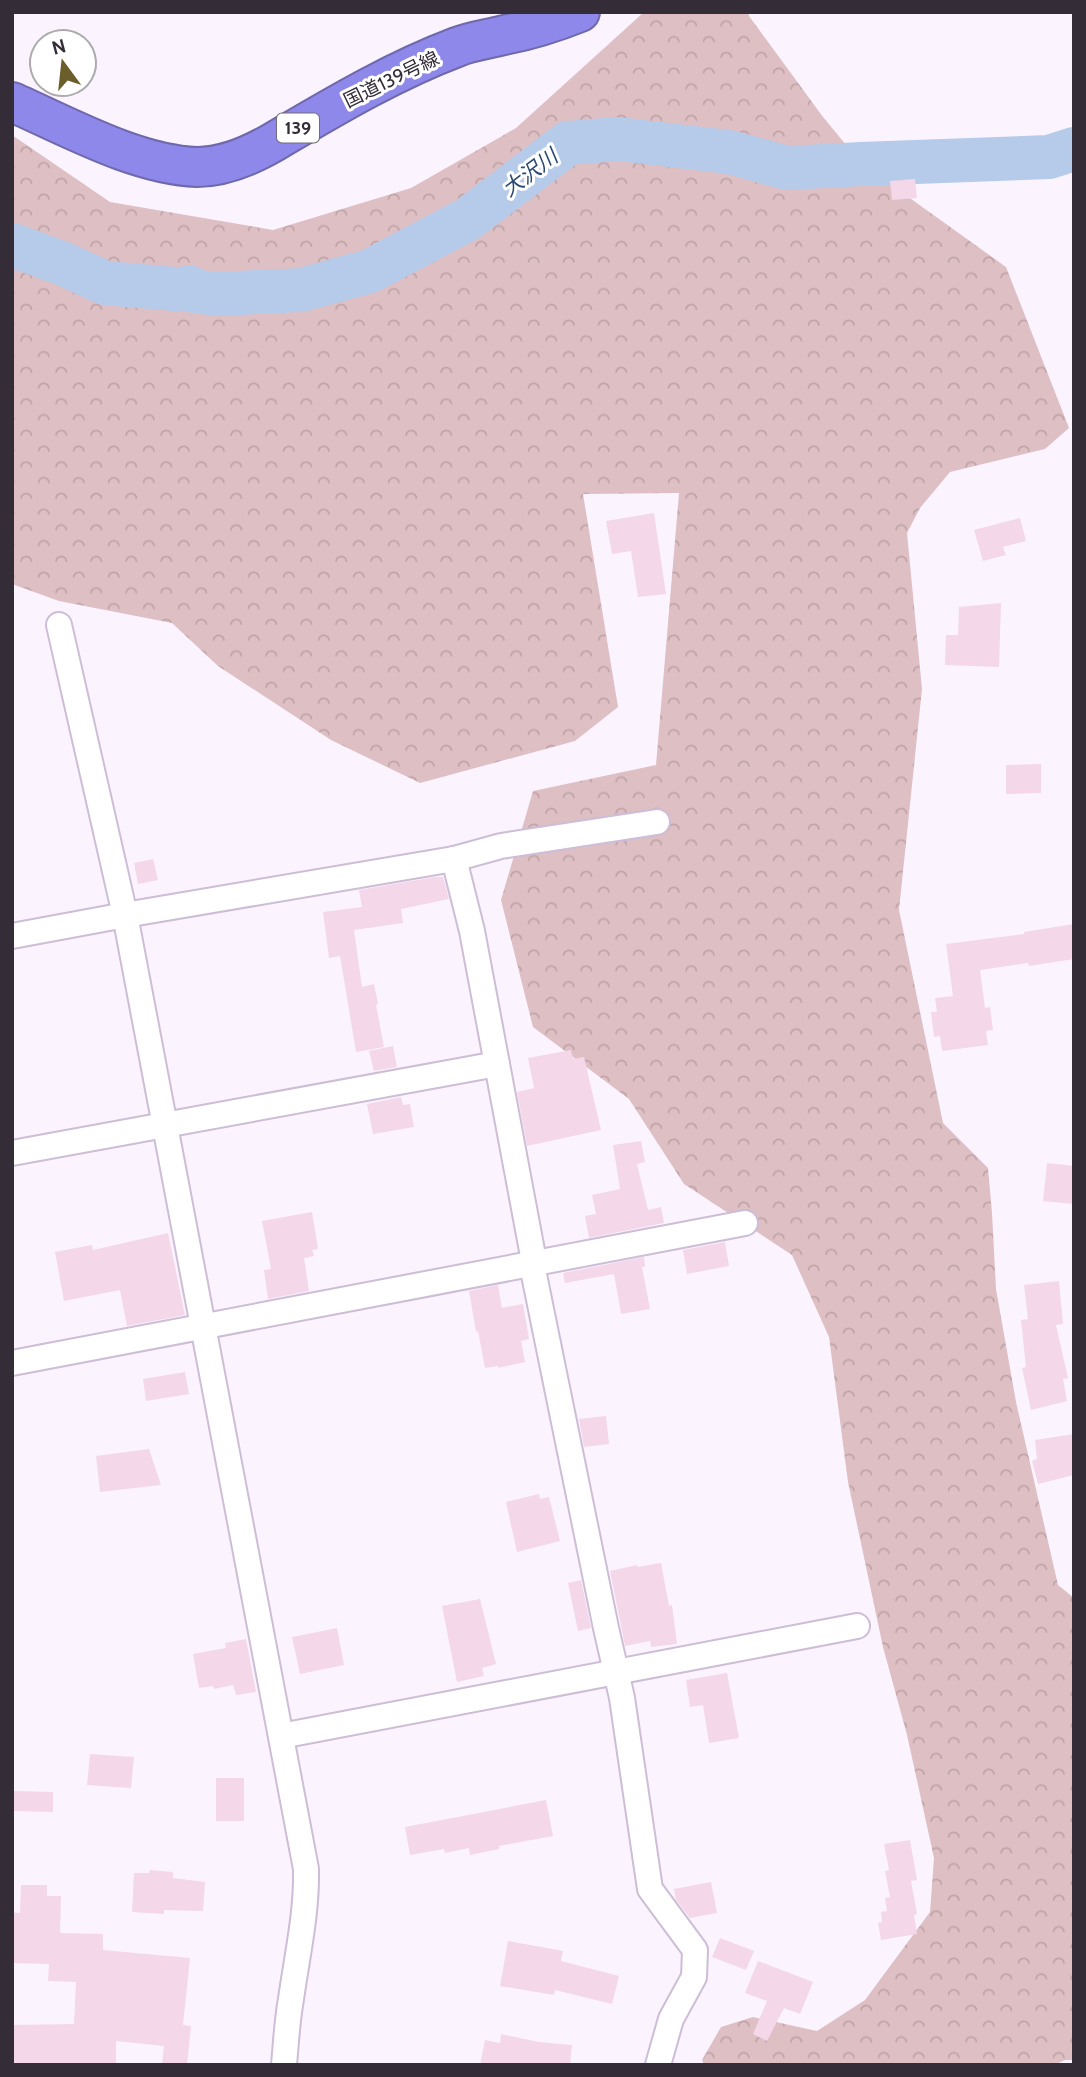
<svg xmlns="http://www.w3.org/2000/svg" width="1086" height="2077" font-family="Cabin,'Noto Sans JP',sans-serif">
<defs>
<pattern id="forest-crowns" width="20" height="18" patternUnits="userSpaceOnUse" patternTransform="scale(1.75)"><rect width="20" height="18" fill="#debfc3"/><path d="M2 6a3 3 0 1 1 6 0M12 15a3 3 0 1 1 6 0" fill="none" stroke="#bfa4a8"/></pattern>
</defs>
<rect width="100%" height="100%" fill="#fbf4ff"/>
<!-- forest -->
<path fill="url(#forest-crowns)" d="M644,12H748L749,16L823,117L861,163L1006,267L1069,428L1045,449L950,472L920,508L907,533L922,689L899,910L943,1123L988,1168L992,1213L996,1289L1016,1402L1058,1585L1074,1598V2060H1065L1054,2065H704L702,2060L721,2027L753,2017L817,2031L865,2000L930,1912L934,1858L907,1735L883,1647L848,1482L829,1337L792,1255L684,1184L629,1099L533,1027L501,900L533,791L656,765L679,493L583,494L618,707L575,741L420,783L331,740L218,666L172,623L59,601L12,584V135L110,202L273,230L411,188L516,128Z"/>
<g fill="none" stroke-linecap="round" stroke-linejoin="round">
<!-- river -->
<path stroke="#b5cbe9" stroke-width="44" d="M12,245L64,264L105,283L186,290L189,287L193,291L217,294L301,290L370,271L468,219L568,143L618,139L729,152L788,168L861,164L1049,157L1074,149"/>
</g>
<!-- building -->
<g fill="#f4d7e9">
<path d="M915,179L917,198L892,200L890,181Z"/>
<path d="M654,513L666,594L638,597L631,551L612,554L606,521Z"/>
<path d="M1020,518L1026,541L1003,547L1006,555L983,561L974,530Z"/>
<path d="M1001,603L999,667L945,665L946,635H958L959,607Z"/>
<path d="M1041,764V793L1006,794V765Z"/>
<path d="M153,859L158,880L138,884L134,863Z"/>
<path d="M435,877H443L449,899L401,909L403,923L354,930L362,987L374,984L378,1004L376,1005L384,1047L356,1052L340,956L329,958L323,912L362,907L359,890Z"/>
<path d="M1074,924V959L1029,966L1028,963L980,970L985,1008L990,1007L993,1030L986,1031L988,1045L942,1051L940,1036L934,1037L931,1012H937L935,998L953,996L946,944L1024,934V932L1036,930Z"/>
<path d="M393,1046L397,1067L374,1071L369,1051Z"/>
<path d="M571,1050L573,1059L584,1057L601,1130L527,1146L517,1092L534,1088L528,1058Z"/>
<path d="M401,1097L403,1105L410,1104L414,1127L373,1134L367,1104Z"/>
<path d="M641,1141L645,1162L637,1164L648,1210L661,1207L664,1223L589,1238L585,1216L596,1214L592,1195L620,1189L613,1145Z"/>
<path d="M1047,1163L1074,1166V1204L1043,1201Z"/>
<path d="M312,1212L318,1249L312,1250L314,1256L304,1258L309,1291L268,1299L264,1270L271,1269L262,1221Z"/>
<path d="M168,1233L185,1315L127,1326L120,1290L64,1301L55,1252L92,1245L93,1250Z"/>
<path d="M725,1242L729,1266L687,1274L683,1250Z"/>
<path d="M644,1257L645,1267H642L650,1309L621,1314L614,1274L565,1283L563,1273Z"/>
<path d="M1059,1281L1063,1324L1056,1325L1068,1378L1063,1379L1067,1401L1031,1410L1022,1368L1026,1367L1021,1320L1028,1319L1024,1285Z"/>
<path d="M498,1285L502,1308L523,1304L529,1339L521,1341L525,1362L498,1368V1366L485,1368L478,1331L476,1332L469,1291Z"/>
<path d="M185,1372L189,1394L146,1401L143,1379Z"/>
<path d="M606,1416L609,1444L584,1447L579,1419Z"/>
<path d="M1074,1434V1475L1038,1484L1032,1461L1037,1459L1035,1440Z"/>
<path d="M149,1449L161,1485L100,1492L96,1456Z"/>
<path d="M539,1494L540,1499L549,1497L560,1541L517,1552L506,1502Z"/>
<path d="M661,1563L669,1606L672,1605L677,1644L651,1647L650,1641L625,1646L610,1571L637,1565V1567Z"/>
<path d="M581,1580L591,1628L578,1631L568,1583Z"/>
<path d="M480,1599L496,1664L482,1668L484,1676L457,1682L442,1606Z"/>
<path d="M337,1628L344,1665L300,1674L292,1637Z"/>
<path d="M246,1639L256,1692L236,1695L233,1685L214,1689L213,1686L199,1688L193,1654L226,1648L225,1643Z"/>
<path d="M727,1673L739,1738L709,1743L703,1705L690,1707L686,1680Z"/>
<path d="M90,1754L134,1757L131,1788L87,1785Z"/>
<rect x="216" y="1778" width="28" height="43"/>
<path d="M14,1791L53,1792V1812L14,1811Z"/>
<path d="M546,1800L553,1836L499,1846V1849L470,1855L469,1848L445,1853L444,1849L410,1855L405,1827Z"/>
<path d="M910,1840L917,1880L911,1881L917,1914L914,1915L917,1934L881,1940L878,1923L882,1922L881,1912L887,1911L885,1898L890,1897L885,1871L889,1870L884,1844Z"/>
<path d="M150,1870L173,1872V1878L205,1882L203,1911L164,1910V1914L132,1912L134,1873H149Z"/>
<path d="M711,1882L717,1913L690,1918L676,1900L674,1889Z"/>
<path d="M21,1885H47V1896H61L60,1933L103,1934V1950L190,1958L183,2025L191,2026L187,2065H162L164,2046L116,2041V2065H12V2025L74,2024L76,1982L48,1981L49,1964L12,1963V1912L20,1913Z"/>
<path d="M720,1938L754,1951L746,1970L712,1957Z"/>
<path d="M508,1941L563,1951L561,1961L619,1976L612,2004L555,1990L554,1995L500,1986Z"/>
<path d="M758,1961L813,1982L800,2014L784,2008L767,2041L753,2034L767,2001L745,1993Z"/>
<path d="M501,2034L539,2042L572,2045L570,2065H480L485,2040L500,2043Z"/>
</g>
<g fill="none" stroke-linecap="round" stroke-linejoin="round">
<defs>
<g id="street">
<path d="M59,625L125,915L306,1869C307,1913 297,1956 291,1999C287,2021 286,2043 284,2065"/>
<path d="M454,859L472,931L533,1256L532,1265L606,1628L622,1698L650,1889L695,1950L694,1977L671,2019L658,2065"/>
<path d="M12,936L125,915L454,859L501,846L657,822"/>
<path d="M12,1153L497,1064"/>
<path d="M12,1363L745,1223"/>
<path d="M281,1736L857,1626"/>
</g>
<path id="highway" d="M12,102C67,126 136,165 197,167C226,167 258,152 282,137C338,104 396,70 457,47C472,41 489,39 504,35C530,30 555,22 580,12"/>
</defs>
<!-- street casing -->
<use href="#street" stroke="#cdbdd7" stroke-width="28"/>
<!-- highway casing -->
<use href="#highway" stroke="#6e68ac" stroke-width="42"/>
<!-- street -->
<use href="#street" stroke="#fff" stroke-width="24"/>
<!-- highway -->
<use href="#highway" stroke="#8e88ea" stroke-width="38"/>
</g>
<g text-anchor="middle" stroke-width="6" stroke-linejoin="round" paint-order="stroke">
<!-- shield labels -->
<rect fill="#fff" stroke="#716c74" stroke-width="2" x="277" y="113.5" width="42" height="29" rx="5"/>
<g font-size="18" font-weight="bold" fill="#342d38">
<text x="298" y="134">139</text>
</g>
<!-- street labels -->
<g font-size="19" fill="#342d38" stroke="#fff">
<text transform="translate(391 79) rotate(-26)" y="7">国道139号線</text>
</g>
<!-- water labels -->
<g font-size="21" font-style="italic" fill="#2a4871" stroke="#fff">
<text transform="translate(530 173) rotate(-37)" y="7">大沢川</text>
</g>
</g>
<!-- border -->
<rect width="1086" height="2077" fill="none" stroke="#342d38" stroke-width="28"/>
<!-- north arrow -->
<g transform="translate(63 63) rotate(345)"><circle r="33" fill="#ffffff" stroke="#aeabaf" stroke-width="2"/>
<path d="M0-5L12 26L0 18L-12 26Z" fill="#6c5e2b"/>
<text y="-10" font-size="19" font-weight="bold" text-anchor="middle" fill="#342d38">N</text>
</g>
</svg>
